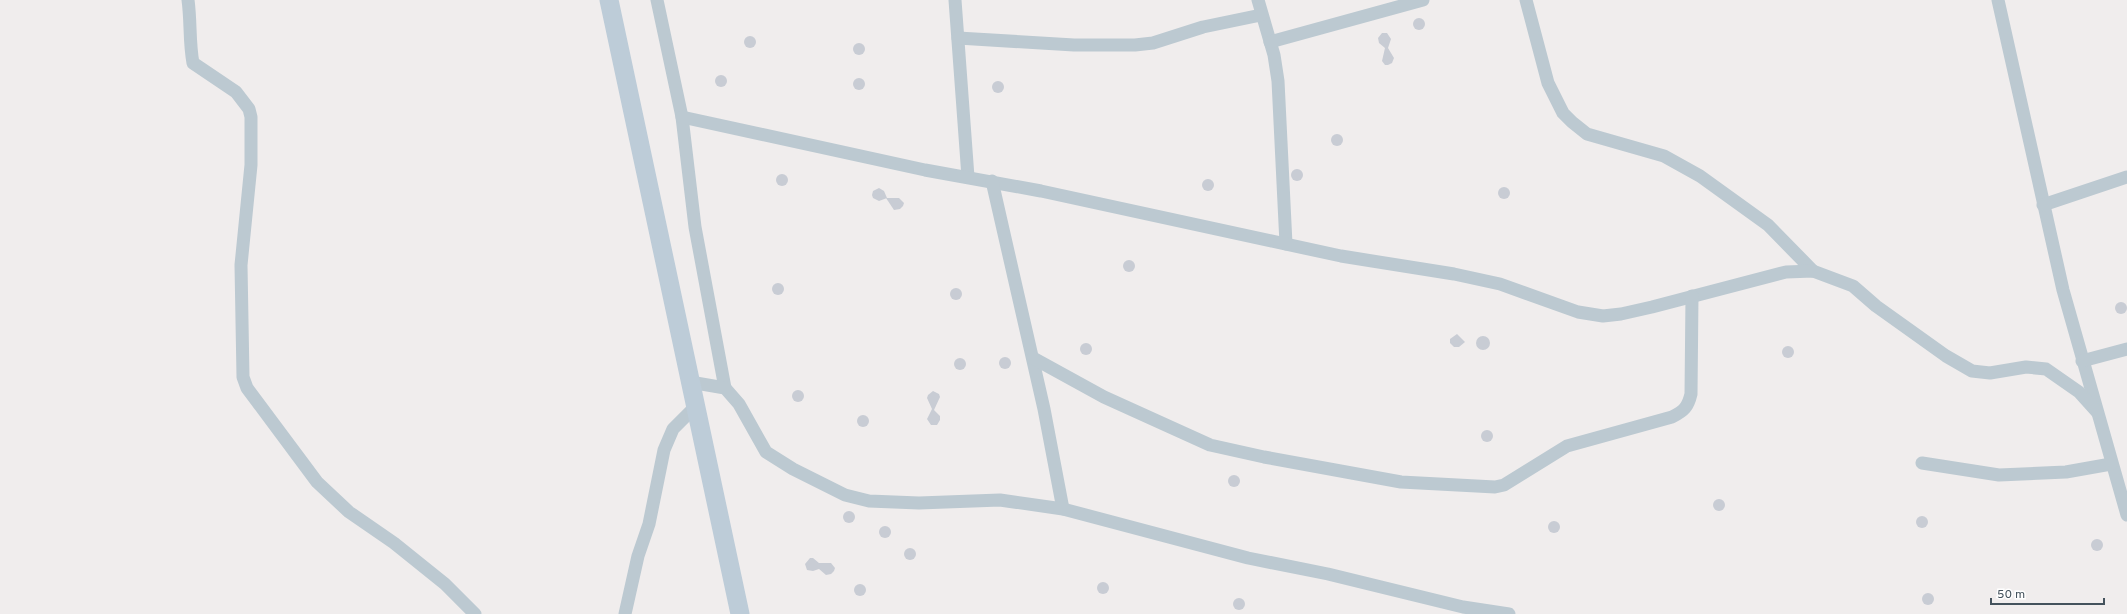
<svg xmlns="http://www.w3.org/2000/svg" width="2127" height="614" font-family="Overpass,sans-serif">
<rect width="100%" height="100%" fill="#f0eded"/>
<!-- building -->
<g fill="#c8ccd4">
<circle cx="1419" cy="24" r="6"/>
<path d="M1382,33H1387L1391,39L1388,48L1394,58L1392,63L1388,65H1385L1382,61L1385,48L1379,43L1378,38Z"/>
<circle cx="750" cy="42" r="6"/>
<circle cx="859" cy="49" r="6"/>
<circle cx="721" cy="81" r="6"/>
<circle cx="859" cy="84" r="6"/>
<circle cx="998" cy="87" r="6"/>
<circle cx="1337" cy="140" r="6"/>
<circle cx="1297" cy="175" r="6"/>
<circle cx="782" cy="180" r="6"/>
<circle cx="1208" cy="185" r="6"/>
<circle cx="1504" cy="193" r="6"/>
<path d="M879,188L884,191L887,198L879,201L873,198L872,195L873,191Z"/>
<path d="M886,198H899L904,203L903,206L900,209L894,210Z"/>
<circle cx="1129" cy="266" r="6"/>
<circle cx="778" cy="289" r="6"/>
<circle cx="956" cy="294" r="6"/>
<circle cx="2121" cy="308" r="6"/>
<path d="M1457,334L1465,342L1459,347H1454L1450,343V339Z"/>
<circle cx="1483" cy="343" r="7"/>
<circle cx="1086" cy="349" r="6"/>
<circle cx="1788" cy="352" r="6"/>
<circle cx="1005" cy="363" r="6"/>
<circle cx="960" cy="364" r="6"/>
<circle cx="798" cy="396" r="6"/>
<path d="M933,391L939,394L940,397L934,410L940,416V420L937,425H931L927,419L932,409L927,398L928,395Z"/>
<circle cx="863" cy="421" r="6"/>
<circle cx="1487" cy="436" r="6"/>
<circle cx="1234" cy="481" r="6"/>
<circle cx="1719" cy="505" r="6"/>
<circle cx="849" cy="517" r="6"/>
<circle cx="1922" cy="522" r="6"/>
<circle cx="1554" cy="527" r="6"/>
<circle cx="885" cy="532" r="6"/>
<circle cx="2097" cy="545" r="6"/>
<circle cx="910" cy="554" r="6"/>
<path d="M810,558H813L819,563H831L835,568L834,571L831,574L826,575L819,569L813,571L807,570L805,564Z"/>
<circle cx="1103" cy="588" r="6"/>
<circle cx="860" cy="590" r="6"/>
<circle cx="1928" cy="599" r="6"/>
<circle cx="1239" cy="604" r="6"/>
</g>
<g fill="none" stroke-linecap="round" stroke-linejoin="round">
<!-- street -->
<g stroke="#bcc9d1" stroke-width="13">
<path d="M188,0C191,21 189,42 193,63L236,92L249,109L251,117V165L241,265L243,377L247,388L317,482L349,512L394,543L445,584L475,614"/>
<path d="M657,0L682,117L695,227L725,388"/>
<path d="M955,0L968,177"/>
<path d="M1258,0L1274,55L1278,81L1286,244"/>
<path d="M1526,0L1548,83L1563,113L1572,122L1587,134L1664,156L1700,176L1768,225L1813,271"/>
<path d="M1998,0L2063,290L2127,515"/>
<path d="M958,38L1074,45H1135L1153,43L1203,27L1261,15"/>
<path d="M1270,42L1423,0"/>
<path d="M682,117L925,170L1041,191L1341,256L1454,274L1500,284L1578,312L1603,316L1621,314L1652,307L1786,272L1813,271L1853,286L1876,306L1946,356L1972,371L1990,373L2026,367L2046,369L2079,392L2097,412"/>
<path d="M992,181L1044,409L1063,509"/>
<path d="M2043,205L2127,177"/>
<path d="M1033,358L1104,397L1210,445L1264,457L1401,482L1495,487L1504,485L1567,446L1672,417C1684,411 1688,407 1691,394L1692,296"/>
<path d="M2082,361L2127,349"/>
<path d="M690,382L725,388L739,404L766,452L793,469L845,495L869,501L919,503L1000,500L1063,509L1248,558L1328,574L1463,607L1509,614"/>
<path d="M1922,463L1999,475L2066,472L2111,464"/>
<path d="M625,614L638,556L649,524L664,450L673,429L695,407"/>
</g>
<!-- secondary -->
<path stroke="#bdccd8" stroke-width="19" d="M609,0L740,614"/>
</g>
<!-- scale -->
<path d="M1991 598v6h113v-6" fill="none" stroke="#44525c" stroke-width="2"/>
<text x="1997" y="598" font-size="12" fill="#44525c" stroke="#ffffff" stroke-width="3" paint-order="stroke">50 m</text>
</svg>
